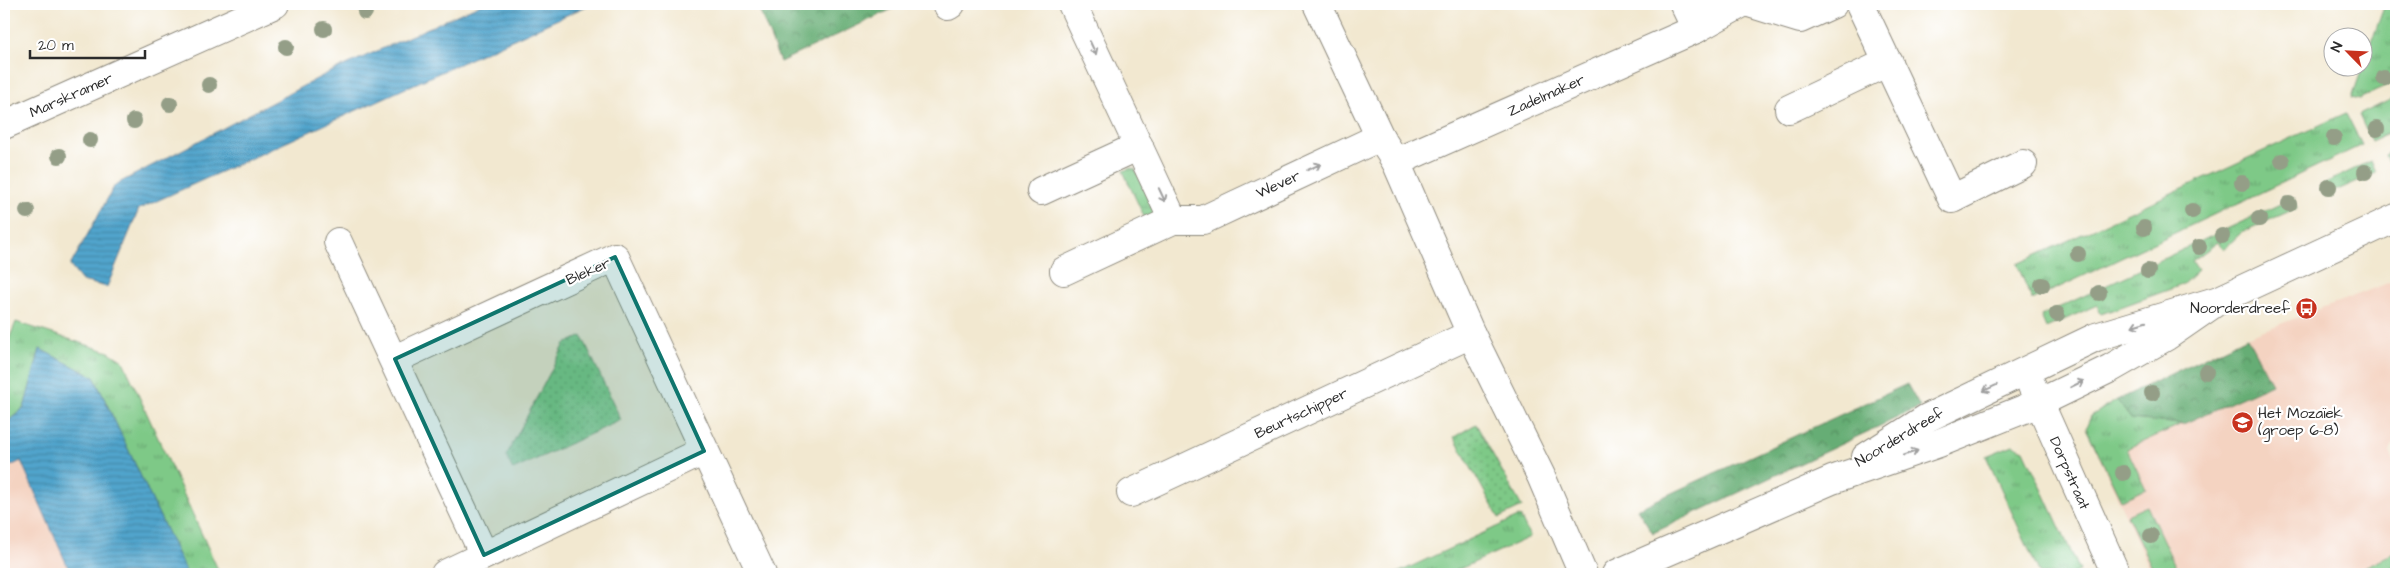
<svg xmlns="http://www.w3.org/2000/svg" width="2400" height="578" font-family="'Architects Daughter',sans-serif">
<defs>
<pattern id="grass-tufts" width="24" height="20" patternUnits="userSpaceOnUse" patternTransform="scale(1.25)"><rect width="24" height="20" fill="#7ec987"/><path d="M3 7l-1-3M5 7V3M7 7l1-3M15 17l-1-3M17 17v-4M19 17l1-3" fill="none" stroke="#67a36f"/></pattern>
<pattern id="forest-crowns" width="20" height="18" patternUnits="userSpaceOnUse" patternTransform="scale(1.25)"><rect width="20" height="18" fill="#66ad74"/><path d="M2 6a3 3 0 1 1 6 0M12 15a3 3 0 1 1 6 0" fill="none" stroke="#548d5f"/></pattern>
<pattern id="park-dots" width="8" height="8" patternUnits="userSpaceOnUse" patternTransform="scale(1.25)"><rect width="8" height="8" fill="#7ec987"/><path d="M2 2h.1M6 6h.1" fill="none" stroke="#67a36f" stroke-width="1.8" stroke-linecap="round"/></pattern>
<pattern id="water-rules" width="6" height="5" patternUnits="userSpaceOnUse" patternTransform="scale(1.25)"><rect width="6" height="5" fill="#51a4cc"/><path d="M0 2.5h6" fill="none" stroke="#4386a6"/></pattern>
</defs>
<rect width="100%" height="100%" fill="#fff"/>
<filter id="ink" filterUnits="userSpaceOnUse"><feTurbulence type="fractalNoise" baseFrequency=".02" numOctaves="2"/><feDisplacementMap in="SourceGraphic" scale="10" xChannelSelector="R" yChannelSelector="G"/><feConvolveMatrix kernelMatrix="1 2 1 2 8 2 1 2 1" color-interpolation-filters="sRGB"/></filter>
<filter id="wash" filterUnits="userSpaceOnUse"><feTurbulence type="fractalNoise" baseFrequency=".0096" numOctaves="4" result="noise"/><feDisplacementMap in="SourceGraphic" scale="20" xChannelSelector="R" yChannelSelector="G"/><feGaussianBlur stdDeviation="1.12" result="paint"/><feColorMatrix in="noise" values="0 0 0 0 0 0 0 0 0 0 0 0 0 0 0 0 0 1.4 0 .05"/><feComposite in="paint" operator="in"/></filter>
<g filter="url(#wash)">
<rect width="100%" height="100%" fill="#f2e8d0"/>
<!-- built -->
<g fill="#f4d3c1">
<path d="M2396,280V438L2390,452L2396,467V574H2152L2086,428L2091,416L2117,400L2246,337Z"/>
<path d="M21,461L71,574H4V469Z"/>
</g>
<!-- grass -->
<g fill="url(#grass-tufts)" stroke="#547a59">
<path d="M2385,4H2396V82L2359,99L2352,97Z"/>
<path d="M2396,97V130L2371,141L2359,115Z"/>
<path d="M2346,113L2362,145L2032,300L2017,264Z"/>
<path d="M2396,149V178L2385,155Z"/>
<path d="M2371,161L2376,173L2326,195L2321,185Z"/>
<path d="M1131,168L1135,169L1155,212L1154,215L1145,219L1123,171Z"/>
<path d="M2293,198L2297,208L2242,232L2224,249L2218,242L2192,261L2198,270L2182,285L2101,314L2097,305L2046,328L2041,316Z"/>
<path d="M16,322L109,352L123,361L220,574H187L94,377L40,349L24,408L4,424V351Z"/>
<path d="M2117,400L2131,419L2182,424L2127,449L2146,489L2121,500L2086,428L2091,416Z"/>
<path d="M2013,445L2024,450L2080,571L2073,574H2040L1986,456Z"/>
<path d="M2147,506L2179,574H2155L2127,515Z"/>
<path d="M1520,516L1530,537L1449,574H1395Z"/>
<path d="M2396,552V574H2349Z"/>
</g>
<!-- forest -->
<g fill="url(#forest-crowns)" stroke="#486c50">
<path d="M757,4H903L780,62Z"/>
<path d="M2247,337L2272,384L2183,424L2131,419L2117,400Z"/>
<path d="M1907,384L1920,407L1653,533L1637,509Z"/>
</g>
<!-- park -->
<g fill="url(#park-dots)" stroke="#547a59">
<path d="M582,336L621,420L513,470L506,456L565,344Z"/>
<path d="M1476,424L1522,507L1499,518L1454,437Z"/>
</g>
<!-- water -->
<g fill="url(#water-rules)" stroke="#3e687c">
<path d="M481,4H591L139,209L107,287L82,281L70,266L115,185L324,75Z"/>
<path d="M40,349L94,377L187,574H71L21,461L4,469V425L24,408Z"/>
</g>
</g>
<g filter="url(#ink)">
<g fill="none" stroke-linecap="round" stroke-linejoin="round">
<defs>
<g id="minor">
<path d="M1072,4L1173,220H1203L1380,137"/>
<path d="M1317,4L1380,137L1396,162L1471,334L1541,476L1583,574"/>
<path d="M1684,4L1696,29"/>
<path d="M1752,4L1800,19L1833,4"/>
<path d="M1860,4L1952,199L2023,164"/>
<path d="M948,6L951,4"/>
<path d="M1789,109L1888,62"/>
<path d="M4,125L275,4"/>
<path d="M1396,162L1696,29L1741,4"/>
<path d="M1041,191L1139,146"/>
<path d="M338,242L484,555"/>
<path d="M1064,271L1173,220"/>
<path d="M395,359L615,257L762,574"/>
<path d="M2032,386L2116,574"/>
<path d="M1866,457L1927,418L2096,337L2219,300L2396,218"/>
<path d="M1131,493L1471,334"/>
<path d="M445,574L704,451"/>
<path d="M1616,574L1832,480L1939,443L2039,403L2111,368L2167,336L2219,300"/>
</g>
</defs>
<!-- minor casing -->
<use href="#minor" stroke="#8e8a7e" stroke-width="30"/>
<!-- minor -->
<use href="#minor" stroke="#fff" stroke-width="28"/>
</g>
<!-- trees -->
<g fill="#949e87">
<circle cx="365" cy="12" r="8"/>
<circle cx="324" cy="29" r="8"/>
<circle cx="286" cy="47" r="8"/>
<circle cx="2384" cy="78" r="8"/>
<circle cx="209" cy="85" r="8"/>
<circle cx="170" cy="104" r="8"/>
<circle cx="134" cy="121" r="8"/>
<circle cx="2377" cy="129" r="8"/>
<circle cx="2334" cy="138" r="8"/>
<circle cx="90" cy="140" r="8"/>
<circle cx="59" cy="156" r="8"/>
<circle cx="2282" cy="161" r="8"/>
<circle cx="2365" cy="172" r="8"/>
<circle cx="2242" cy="183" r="8"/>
<circle cx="2329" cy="187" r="8"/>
<circle cx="2289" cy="204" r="8"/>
<circle cx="27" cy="211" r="8"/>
<circle cx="2192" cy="211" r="8"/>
<circle cx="2259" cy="219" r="8"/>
<circle cx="2144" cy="228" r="8"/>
<circle cx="2222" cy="236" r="8"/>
<circle cx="2199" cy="247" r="8"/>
<circle cx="2078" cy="254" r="8"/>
<circle cx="2148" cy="271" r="8"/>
<circle cx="2042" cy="285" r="8"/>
<circle cx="2099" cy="293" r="8"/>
<circle cx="2057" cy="314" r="8"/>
<circle cx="2206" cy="372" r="8"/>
<circle cx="2152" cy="393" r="8"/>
<circle cx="2123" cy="473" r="8"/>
<circle cx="2151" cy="536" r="8"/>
</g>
<!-- one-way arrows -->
<defs><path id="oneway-shaft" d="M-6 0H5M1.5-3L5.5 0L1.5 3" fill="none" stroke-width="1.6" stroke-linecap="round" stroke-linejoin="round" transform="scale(1.25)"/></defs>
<g stroke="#a0a0a0">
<use href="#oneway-shaft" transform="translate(1093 48) rotate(65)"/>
<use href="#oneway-shaft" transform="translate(1314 167) rotate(-25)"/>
<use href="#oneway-shaft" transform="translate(1162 195) rotate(65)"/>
<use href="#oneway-shaft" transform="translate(2139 324) rotate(163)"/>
<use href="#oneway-shaft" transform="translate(2077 384) rotate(-26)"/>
<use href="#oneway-shaft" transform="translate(1990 388) rotate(155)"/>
<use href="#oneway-shaft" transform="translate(1911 453) rotate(-19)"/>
</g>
</g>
<!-- marked area -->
<path fill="#0f766e" fill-opacity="0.2" stroke="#0f766e" stroke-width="4" stroke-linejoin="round" d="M615,257L704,451L484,555L395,359Z"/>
<!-- icons -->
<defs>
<symbol id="bus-disc" viewBox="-11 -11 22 22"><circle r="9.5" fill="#c8321e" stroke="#fff"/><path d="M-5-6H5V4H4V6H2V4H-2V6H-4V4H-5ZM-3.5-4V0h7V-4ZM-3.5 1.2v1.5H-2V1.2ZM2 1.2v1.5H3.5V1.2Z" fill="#fff"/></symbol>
<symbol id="school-disc" viewBox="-11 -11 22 22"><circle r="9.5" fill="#c8321e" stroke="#fff"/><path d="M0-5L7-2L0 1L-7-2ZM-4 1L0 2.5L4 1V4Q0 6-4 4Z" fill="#fff"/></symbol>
</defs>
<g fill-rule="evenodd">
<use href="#bus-disc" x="2294" y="296" width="25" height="25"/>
<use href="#school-disc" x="2230" y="410" width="25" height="25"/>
</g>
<g text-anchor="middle" stroke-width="4.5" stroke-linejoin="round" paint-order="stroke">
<!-- street labels -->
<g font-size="15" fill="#2b2b2b" stroke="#fff">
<text transform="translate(71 95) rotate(-24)" y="5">Marskramer</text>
<text transform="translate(1546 95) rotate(-24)" y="5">Zadelmaker</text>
<text transform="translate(1278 184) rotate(-25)" y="5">Wever</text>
<text transform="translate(588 271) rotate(-24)" y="5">Bleker</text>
<text transform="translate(1301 413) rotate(-25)" y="5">Beurtschipper</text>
<text transform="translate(1899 437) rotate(-31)" y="5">Noorderdreef</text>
<text transform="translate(2070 473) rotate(66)" y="5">Dorpstraat</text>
</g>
<!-- poi labels -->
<g font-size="15" fill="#2b2b2b" stroke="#fff" text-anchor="end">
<text x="2290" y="313">Noorderdreef</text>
<text x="2258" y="418" text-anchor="start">Het Mozaïek<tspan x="2258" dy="17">(groep 6-8)</tspan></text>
</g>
</g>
<!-- margin -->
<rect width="2400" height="578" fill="none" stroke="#fff" stroke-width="20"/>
<!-- north arrow -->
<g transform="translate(2348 52) rotate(294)"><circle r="24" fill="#ffffff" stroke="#aaaaaa"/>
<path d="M0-4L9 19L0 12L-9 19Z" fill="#c8321e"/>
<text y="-8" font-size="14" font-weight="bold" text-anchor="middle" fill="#2b2b2b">N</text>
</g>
<!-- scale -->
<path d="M30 50v8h115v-8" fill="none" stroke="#2b2b2b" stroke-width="2.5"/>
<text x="38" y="50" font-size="15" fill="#2b2b2b" stroke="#ffffff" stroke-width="4" paint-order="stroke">20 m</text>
</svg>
